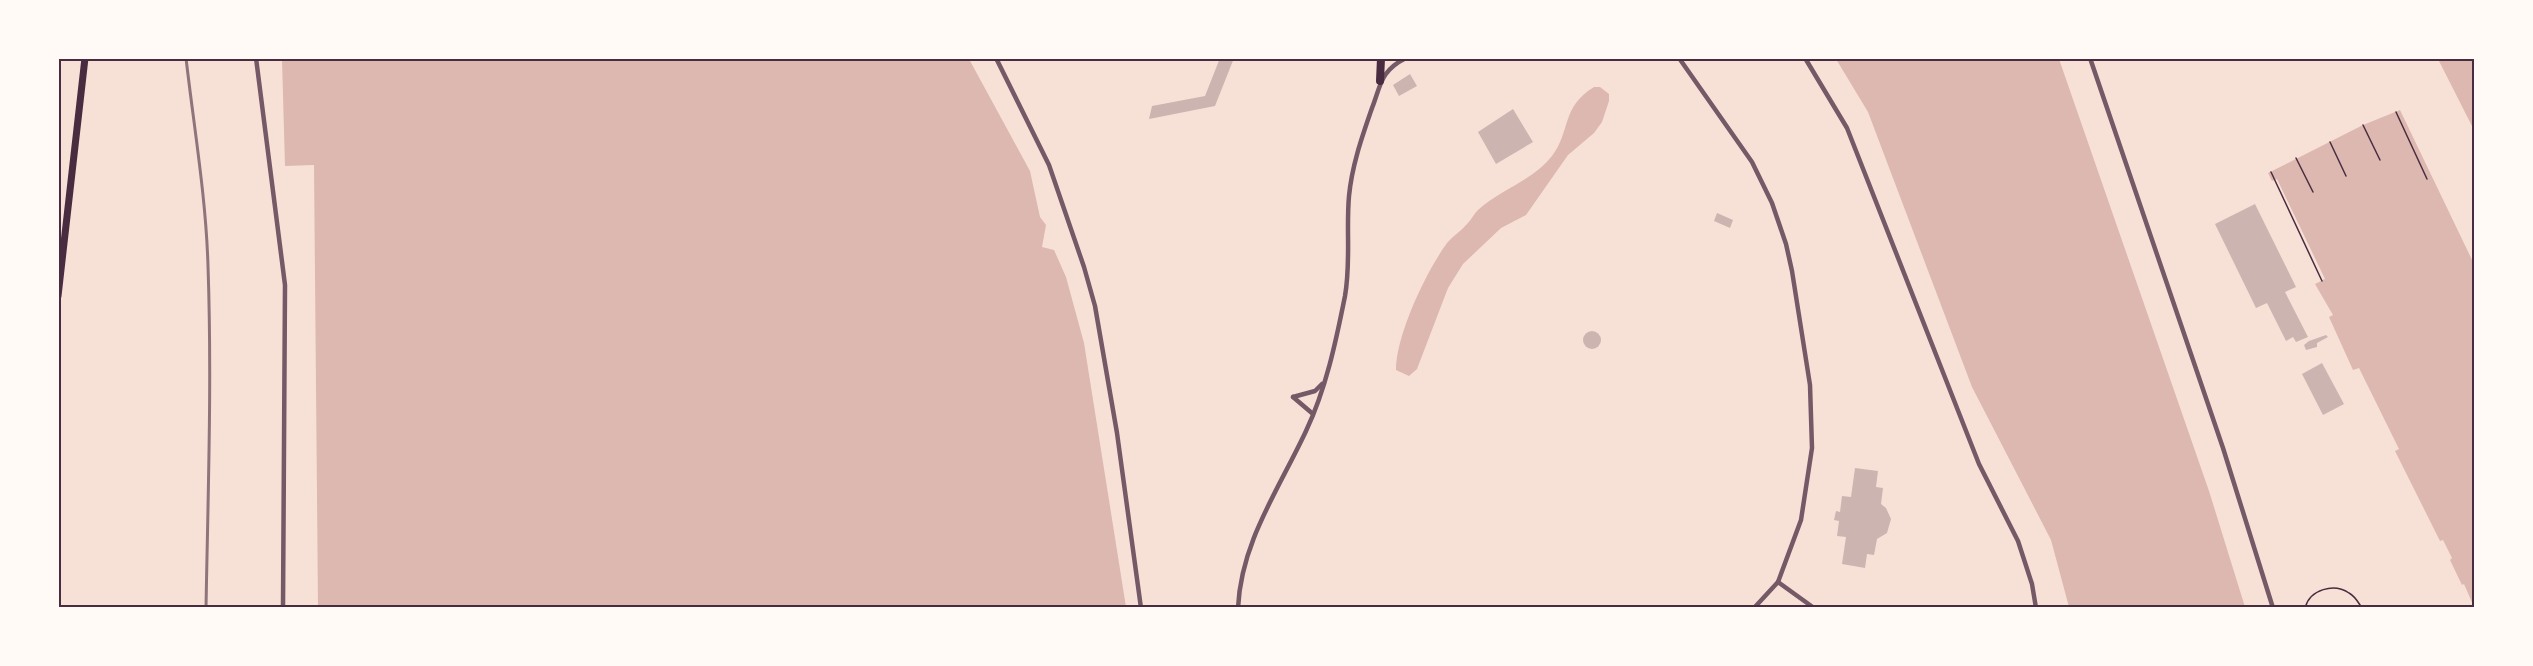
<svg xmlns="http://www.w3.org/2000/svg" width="2533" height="666" font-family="'Roboto Condensed',sans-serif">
<rect width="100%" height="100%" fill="#f7e1d7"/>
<!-- water -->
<g fill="#dcb8b0">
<path d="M282,59H969L1030,171L1040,217L1046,225L1042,247L1054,250L1066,277L1084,343L1126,607H318L314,165L285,166Z"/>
<path d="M1836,59H2059L2209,491L2245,607H2069L2051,540L1972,387L1868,112Z"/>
<path d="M2438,59H2474V130Z"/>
<path d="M1594,87H1600L1609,94V101L1602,122L1594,133L1568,155L1526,215L1501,228L1463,264L1448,288L1417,369L1409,376L1396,370C1396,335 1426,272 1447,243C1453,236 1461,231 1467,224C1471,220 1474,214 1478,210C1501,189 1532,181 1552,156C1571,131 1561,107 1594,87Z"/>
<path d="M2400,110L2474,264V607L2464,584L2462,585L2450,560L2452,558L2443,540L2440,541L2395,451L2399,449L2359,368L2353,370L2329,317L2333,315L2315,284L2325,279L2277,179L2272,181L2268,173L2363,125Z"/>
</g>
<!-- building -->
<g fill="#ccb4b1">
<path d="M1220,58H1234L1215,106L1149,119L1152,106L1205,96Z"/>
<path d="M1410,74L1417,86L1399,96L1393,85Z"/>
<path d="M1513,109L1533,142L1496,164L1478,132Z"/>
<path d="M2255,204L2296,287L2285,292L2308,337L2296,342L2293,337L2286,341L2267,303L2256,308L2215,224Z"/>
<path d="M1717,213L1733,220L1730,228L1714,221Z"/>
<circle cx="1592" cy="340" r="9"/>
<path d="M2326,335L2328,337L2317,343V347L2306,350L2304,345L2309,341Z"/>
<path d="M2322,363L2344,404L2323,415L2302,374Z"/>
<path d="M1855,468L1878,471L1876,487L1883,488L1881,504L1886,508L1891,519L1887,533L1877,539L1874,555L1867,554L1865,568L1842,564L1846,537L1837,536L1839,521L1834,520L1836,511L1840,512L1842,496L1851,497Z"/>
</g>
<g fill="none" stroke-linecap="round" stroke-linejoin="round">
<!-- path -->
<g stroke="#4a2c40" stroke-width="1.5">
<path d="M2396,112L2427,179"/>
<path d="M2363,125L2380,160"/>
<path d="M2330,142L2346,176"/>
<path d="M2296,158L2313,192"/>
<path d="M2271,172L2322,281"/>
<path d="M2305,608C2310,589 2334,583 2349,593C2355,596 2358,602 2362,608"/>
</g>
<!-- minor -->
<g stroke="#755966" stroke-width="4.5">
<path d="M256,58L285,285L283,608"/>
<path d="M996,58L1049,165L1084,267L1095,306L1117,433L1141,608"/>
<path d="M1408,58H1423"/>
<path d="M1679,58L1752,162L1772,203L1786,244L1792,271L1810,385L1812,448L1801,520L1778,582L1754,608"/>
<path d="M1805,58L1847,128L1979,464L2018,541L2032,584L2036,608"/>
<path d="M2090,58L2223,448L2273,608"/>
<path d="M1293,397L1315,391L1322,384"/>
<path d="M1293,397L1313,414"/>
<path d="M1778,582L1814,608"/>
<path d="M1238,608C1241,542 1279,489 1306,431C1326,389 1336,341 1345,296C1351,262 1346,229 1349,196C1352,165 1362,137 1372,108C1381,85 1380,71 1406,58"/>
</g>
<!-- secondary -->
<path stroke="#4a2c40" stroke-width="7" d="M58,296L85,58"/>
<!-- primary -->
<path stroke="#4a2c40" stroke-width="8" d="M1380,81L1381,58"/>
<!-- rail -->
<path stroke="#8f747c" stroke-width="3" d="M186,58C194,128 206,197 208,266C212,380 208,494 206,608"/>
</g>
<!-- border -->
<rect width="2533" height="666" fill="none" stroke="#fffaf5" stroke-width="120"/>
<rect x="60" y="60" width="2413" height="546" fill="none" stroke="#4a2c40" stroke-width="2"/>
</svg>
